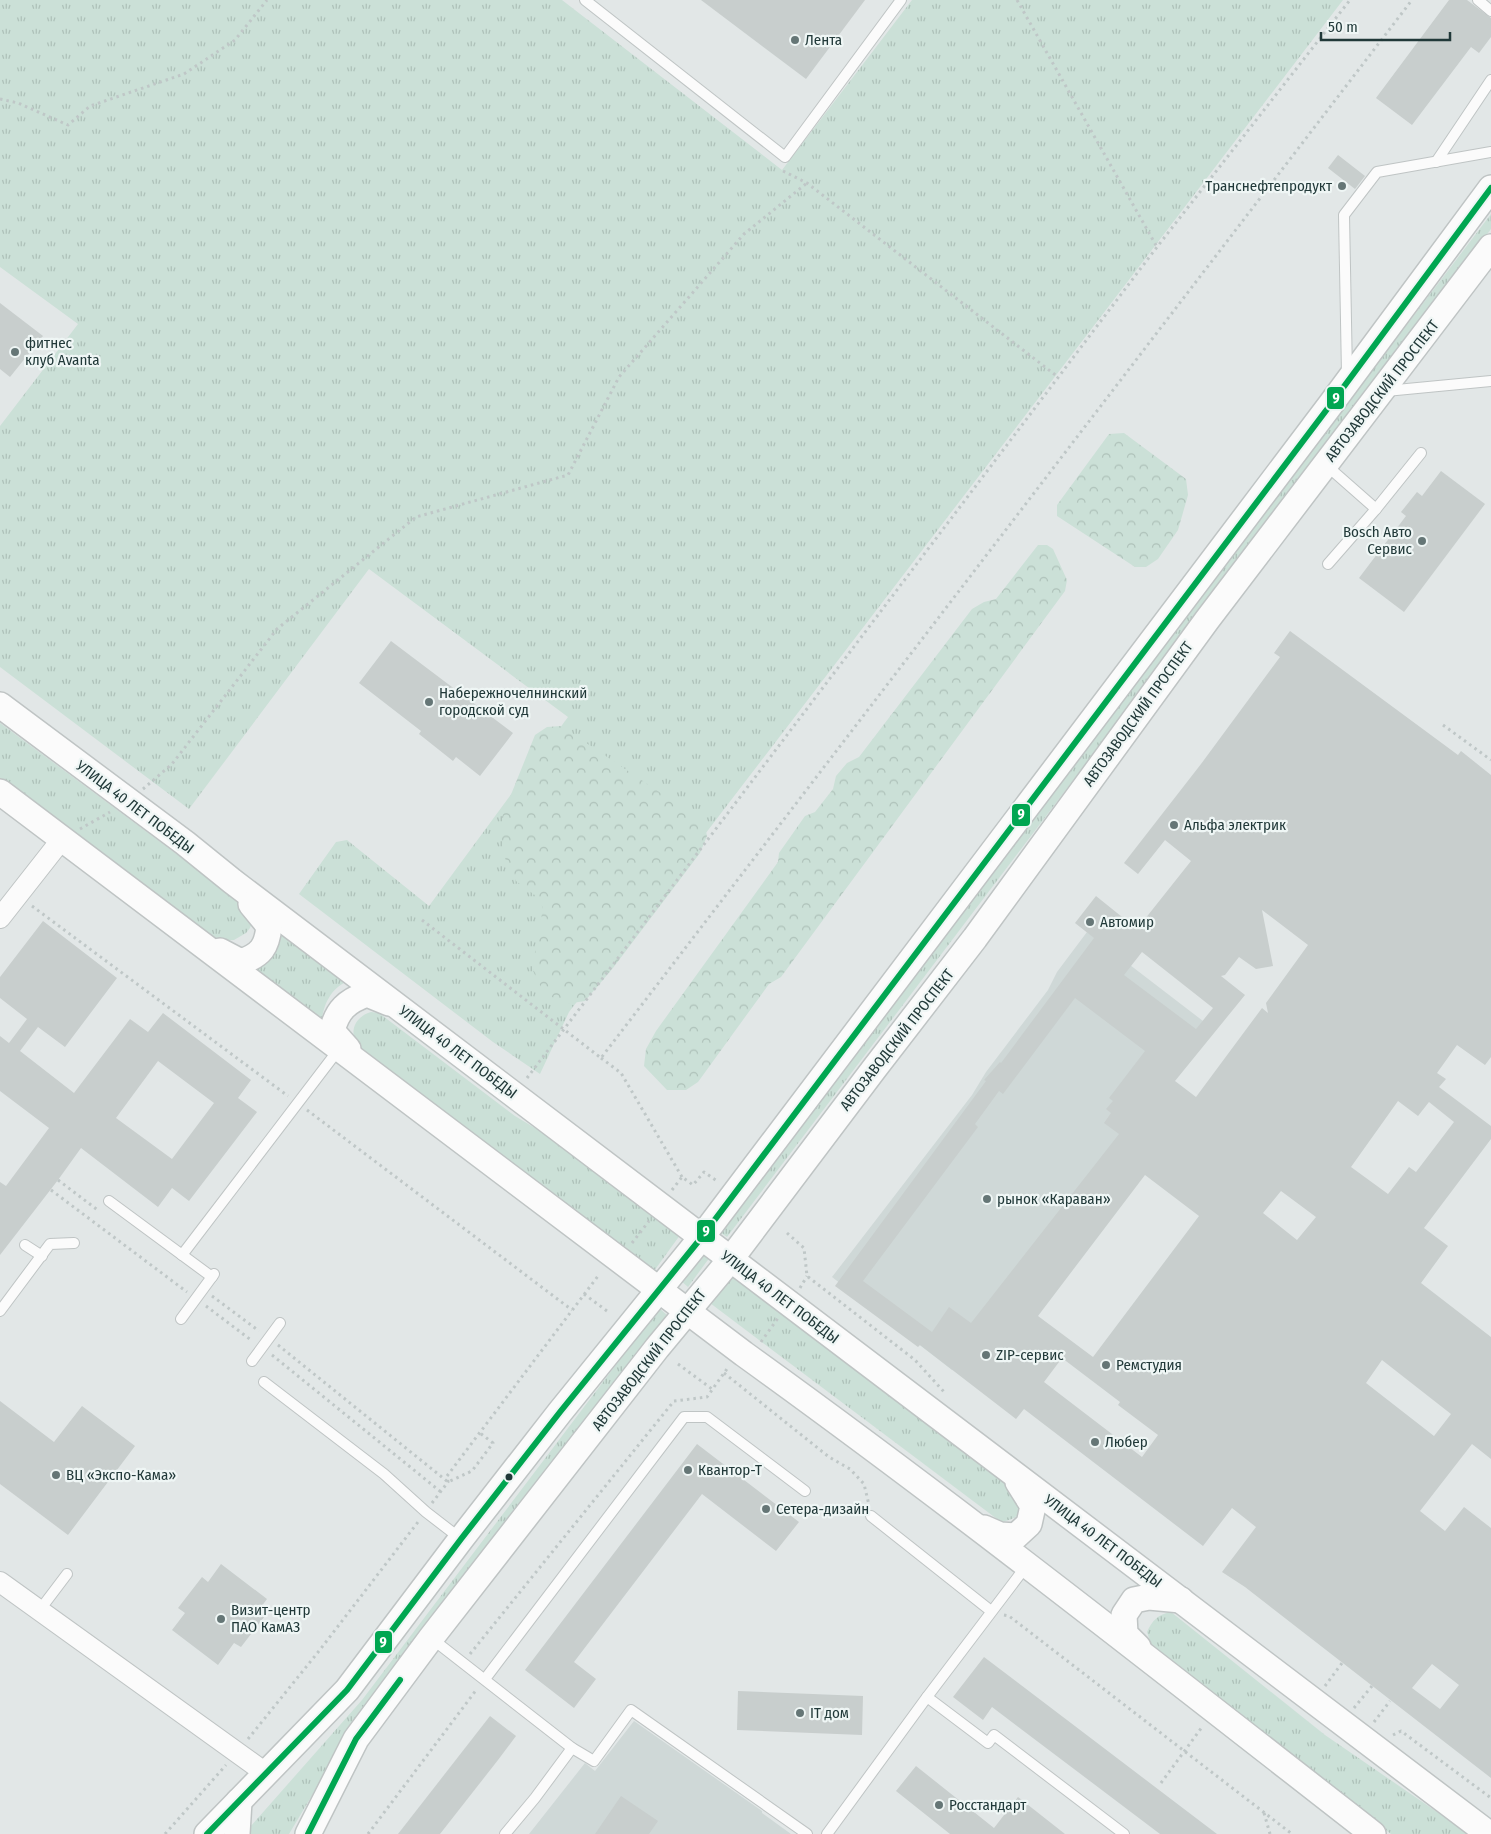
<svg xmlns="http://www.w3.org/2000/svg" width="1491" height="1834" font-family="'Fira Sans Condensed',sans-serif">
<defs>
<pattern id="grass-tufts" width="24" height="20" patternUnits="userSpaceOnUse" patternTransform="scale(1.25)"><rect width="24" height="20" fill="#cbe0d7"/><path d="M3 7l-1-3M5 7V3M7 7l1-3M15 17l-1-3M17 17v-4M19 17l1-3" fill="none" stroke="#aec1b9"/></pattern>
<pattern id="forest-crowns" width="20" height="18" patternUnits="userSpaceOnUse" patternTransform="scale(1.25)"><rect width="20" height="18" fill="#cbe0d7"/><path d="M2 6a3 3 0 1 1 6 0M12 15a3 3 0 1 1 6 0" fill="none" stroke="#aec1b9"/></pattern>
</defs>
<rect width="100%" height="100%" fill="#e2e7e7"/>
<!-- built -->
<g fill="#cfd8d7">
<path d="M1087,932L1203,1021L1139,1100L1152,1110L952,1370L832,1277L972,1095L986,1072L1048,990L1057,972Z"/>
<path d="M634,1721L762,1811V1813L791,1834H529L585,1763L595,1771Z"/>
</g>
<!-- grass -->
<g fill="url(#grass-tufts)">
<path d="M0,0H562L782,170L912,0H1343L569,1012L540,1074L493,1042L299,894L336,842L347,840L429,906L568,717L369,569L189,809L0,667V426L78,324L0,267Z"/>
<path d="M1491,214V229L727,1237L718,1231Z"/>
<path d="M0,723L244,904L252,923L250,928L246,933L234,940L219,941L172,918L0,785Z"/>
<path d="M282,930L349,981C332,986 322,1006 322,1023L251,970C271,963 280,950 282,930Z"/>
<path d="M371,1012L379,1013L515,1116L570,1149L683,1231L654,1271L361,1053C359,1048 355,1043 354,1037C351,1025 360,1015 371,1012Z"/>
<path d="M706,1247L713,1253L688,1287L680,1280Z"/>
<path d="M736,1272L1013,1483L1024,1499C1020,1516 1018,1518 1001,1522L710,1303Z"/>
<path d="M659,1308L667,1315L341,1747L289,1834H247L250,1827L362,1700Z"/>
<path d="M1171,1612L1325,1735L1469,1834H1391L1151,1644L1147,1632C1152,1621 1158,1614 1171,1612Z"/>
</g>
<!-- forest -->
<g fill="url(#forest-crowns)">
<path d="M1124,433L1186,479L1188,495L1178,530L1158,559L1146,567H1135L1057,516V505L1109,434Z"/>
<path d="M1038,545H1047L1053,549L1067,580L1065,591L781,977L769,984L698,1082L686,1090H667L644,1066L646,1049L656,1031L778,862L779,853L805,816L815,812L833,789L836,776L847,763L859,757L972,609L984,602L996,599Z"/>
<path d="M561,726L704,822L707,836L700,853L613,968L585,1001L566,1004L544,993L533,971L536,942L543,909L540,899L516,881L502,852V817L535,735L547,727Z"/>
</g>
<!-- building -->
<g fill="#c8cecd" fill-rule="evenodd">
<path d="M701,0H865L806,79Z"/>
<path d="M1449,0H1467L1491,18V37L1479,53L1471,47L1412,125L1376,98Z"/>
<path d="M1338,155L1365,176L1355,189L1328,168Z"/>
<path d="M0,303L43,336L10,377L0,369Z"/>
<path d="M1441,471L1485,504L1404,612L1359,578L1406,516L1401,512L1417,492L1422,496Z"/>
<path d="M1290,631L1458,755L1461,751L1491,775V1057L1485,1065L1457,1045L1437,1073L1446,1079L1439,1087L1491,1126V1139L1424,1228L1448,1246L1421,1283L1491,1337V1459L1472,1444L1420,1511L1445,1531L1464,1507L1491,1528V1778L1245,1587L1222,1572L1256,1527L1232,1508L1203,1546L1024,1409L1016,1419L920,1345L918,1347L835,1286L986,1081L984,1080L1000,1062L1001,1063L1094,938L1075,923L1096,896L1137,929L1191,861L1165,840L1138,874L1124,863L1201,764L1280,657L1274,653ZM1262,910L1308,945L1266,1003L1268,1013L1262,1008L1196,1097L1175,1081L1245,995L1221,976L1225,975L1239,957L1256,969L1273,966ZM1142,952L1213,1008L1196,1029L1124,975ZM1075,998L1145,1051L1109,1098L1113,1101L1106,1109L1111,1113L1104,1123L1119,1134L971,1323L949,1307L932,1332L863,1281L978,1127L975,1124L999,1091L1003,1094ZM1398,1101L1418,1116L1429,1102L1454,1122L1416,1172L1409,1167L1388,1194L1351,1167ZM1145,1175L1199,1216L1093,1357L1038,1316ZM1281,1191L1316,1217L1297,1240L1263,1213ZM1062,1358L1120,1402L1118,1405L1158,1435L1142,1457L1044,1382ZM1382,1360L1451,1414L1434,1436L1366,1383ZM1432,1664L1459,1685L1440,1709L1412,1688Z"/>
<path d="M391,641L513,733L480,776L456,757L453,761L419,734L421,731L359,683Z"/>
<path d="M43,921L117,978L65,1047L38,1027L20,1051L74,1093L130,1019L148,1032L163,1013L251,1080L238,1098L257,1112L189,1201L172,1188L158,1207L81,1148L58,1180L0,1255V1182L6,1186L49,1128L0,1091V1036L9,1043L27,1019L0,998V977ZM158,1061L214,1103L172,1159L116,1118Z"/>
<path d="M0,1401L54,1442L82,1406L135,1446L68,1535L0,1484Z"/>
<path d="M697,1444L799,1522L776,1551L702,1494L574,1662L596,1679L574,1708L525,1670Z"/>
<path d="M221,1564L267,1599L261,1607L268,1612L241,1647L234,1643L218,1665L172,1630L185,1613L178,1608L202,1577L208,1582Z"/>
<path d="M984,1657L1217,1834H1160L992,1707L983,1720L953,1697Z"/>
<path d="M738,1691L863,1696L862,1735L737,1730Z"/>
<path d="M490,1716L516,1736L498,1760L440,1834H398Z"/>
<path d="M916,1766L994,1828L1018,1797L1065,1834H950L896,1791Z"/>
<path d="M621,1796L658,1821L649,1834H595Z"/>
</g>
<g fill="none" stroke-linecap="round" stroke-linejoin="round">
<defs>
<g id="service">
<path d="M585,0L785,157L901,0"/>
<path d="M1478,0L1491,11"/>
<path d="M1436,162L1491,80"/>
<path d="M1347,374L1344,215L1377,172L1491,152"/>
<path d="M1386,391L1491,381"/>
<path d="M1326,465L1376,509L1328,564"/>
<path d="M1376,509L1421,453"/>
<path d="M109,1201L212,1277"/>
<path d="M25,1245L42,1256"/>
<path d="M182,1255L339,1049"/>
<path d="M0,1311L50,1244L74,1243"/>
<path d="M181,1319L214,1274"/>
<path d="M252,1361L280,1323"/>
<path d="M264,1382L384,1474L426,1512L461,1539"/>
<path d="M871,1516L991,1611"/>
<path d="M1027,1565L927,1697L988,1743L994,1735L1124,1834"/>
<path d="M39,1611L67,1574"/>
<path d="M431,1638L572,1748L535,1798L505,1834"/>
<path d="M485,1679L684,1417H707L805,1491"/>
<path d="M572,1748L594,1761L631,1710L807,1834"/>
<path d="M827,1834L927,1697"/>
</g>
<g id="minor">
<path d="M0,918L62,839"/>
<path d="M0,1582L267,1774"/>
</g>
<g id="tertiary">
<path d="M0,705L185,843L232,881L1489,1834"/>
<path d="M0,792L744,1354C958,1508 1165,1672 1373,1834"/>
<path d="M220,951L241,962C261,955 267,947 269,926L251,904"/>
<path d="M348,1049L332,1031C337,1010 347,1001 367,994L389,1003"/>
<path d="M984,1528L1000,1535L1016,1536L1029,1524L1033,1506L1018,1482"/>
<path d="M1138,1647L1125,1634L1124,1615L1134,1600L1149,1597L1181,1600"/>
<path d="M207,1834L347,1690L461,1539L560,1412L701,1238L1331,404L1491,188"/>
<path d="M237,1834L239,1801"/>
<path d="M308,1834L356,1739L431,1638L657,1348L730,1260L874,1069L975,938L1207,620L1491,247"/>
</g>
</defs>
<!-- service casing -->
<use href="#service" stroke="#bfc4c4" stroke-width="12"/>
<!-- minor casing -->
<use href="#minor" stroke="#bfc4c4" stroke-width="22"/>
<!-- tertiary casing -->
<use href="#tertiary" stroke="#bfc4c4" stroke-width="28"/>
<!-- path -->
<g stroke="#bfc7c7" stroke-width="3" stroke-dasharray="2.5 4" stroke-linecap="butt">
<path d="M1017,0L1157,247"/>
<path d="M0,99L18,103L68,125L90,106L184,74L235,40L267,0"/>
<path d="M783,171L807,183L1058,377"/>
<path d="M1443,725L1491,760"/>
<path d="M143,789L172,764L277,629L416,517L568,475L619,377L744,234L807,183"/>
<path d="M80,829L110,812"/>
<path d="M32,906L288,1096"/>
<path d="M422,920L601,1058L1412,0"/>
<path d="M601,1058L621,1073L682,1177"/>
<path d="M527,1078L1157,247L1350,0"/>
<path d="M307,1110L572,1310"/>
<path d="M58,1180L99,1211"/>
<path d="M51,1190L187,1292"/>
<path d="M672,1190L682,1177L693,1185L704,1172L717,1181"/>
<path d="M787,1233L804,1248L807,1276L915,1360L945,1393"/>
<path d="M632,1243L649,1221"/>
<path d="M800,1288L807,1276"/>
<path d="M584,1294L607,1311"/>
<path d="M212,1296L259,1331"/>
<path d="M206,1306L251,1340"/>
<path d="M761,1342L778,1318"/>
<path d="M278,1345L448,1482L472,1471L493,1443L480,1433"/>
<path d="M272,1355L441,1492"/>
<path d="M678,1364L712,1389"/>
<path d="M724,1373L829,1457L850,1469L864,1484L869,1505"/>
<path d="M432,1503L448,1482L447,1476L598,1276"/>
<path d="M1004,1615L1009,1616L1292,1834"/>
<path d="M470,1654L674,1401L707,1397L729,1366"/>
<path d="M1325,1686L1342,1663"/>
<path d="M1354,1708L1372,1686"/>
<path d="M1374,1722L1390,1701"/>
<path d="M1393,1735L1401,1731L1491,1798"/>
<path d="M248,1739L319,1651L418,1522"/>
<path d="M1161,1783L1202,1727"/>
<path d="M1264,1813L1270,1834"/>
<path d="M165,1834L226,1765"/>
<path d="M368,1834L477,1689"/>
</g>
<!-- service -->
<use href="#service" stroke="#fbfbfb" stroke-width="10"/>
<!-- minor -->
<use href="#minor" stroke="#fbfbfb" stroke-width="20"/>
<!-- tertiary -->
<use href="#tertiary" stroke="#fbfbfb" stroke-width="25"/>
<defs>
<g id="bus-1">
<path d="M207,1834L347,1690L461,1539L560,1412L701,1238L1331,404L1491,188"/>
<path d="M308,1834L356,1739L400,1680"/>
</g>
</defs>
<!-- bus-1 casing -->
<use href="#bus-1" stroke="#eff6f5" stroke-width="10"/>
<!-- bus-1 -->
<use href="#bus-1" stroke="#00a651" stroke-width="6"/>
</g>
<!-- markers -->
<g fill="#657676" stroke="#eff6f5" stroke-width="2">
<circle cx="795" cy="40" r="5"/>
<circle cx="1342" cy="186" r="5"/>
<circle cx="15" cy="352" r="5"/>
<circle cx="1422" cy="541" r="5"/>
<circle cx="429" cy="702" r="5"/>
<circle cx="1174" cy="825" r="5"/>
<circle cx="1090" cy="922" r="5"/>
<circle cx="987" cy="1199" r="5"/>
<circle cx="986" cy="1355" r="5"/>
<circle cx="1106" cy="1365" r="5"/>
<circle cx="1095" cy="1442" r="5"/>
<circle cx="688" cy="1470" r="5"/>
<circle cx="56" cy="1475" r="5"/>
<circle cx="766" cy="1509" r="5"/>
<circle cx="221" cy="1619" r="5"/>
<circle cx="800" cy="1713" r="5"/>
<circle cx="939" cy="1805" r="5"/>
</g>
<circle fill="#213939" stroke="#eff6f5" stroke-width="2" cx="509" cy="1477" r="4.5"/>
<g text-anchor="middle" stroke-width="4.5" stroke-linejoin="round" paint-order="stroke">
<!-- poi labels -->
<g font-size="15" fill="#213939" stroke="#eff6f5" text-anchor="start">
<text x="805" y="45">Лента</text>
<text x="1332" y="191" text-anchor="end">Транснефтепродукт</text>
<text x="25" y="348">фитнес<tspan x="25" dy="17">клуб Avanta</tspan></text>
<text x="1412" y="537" text-anchor="end">Bosch Авто<tspan x="1412" dy="17">Сервис</tspan></text>
<text x="439" y="698">Набережночелнинский<tspan x="439" dy="17">городской суд</tspan></text>
<text x="1184" y="830">Альфа электрик</text>
<text x="1100" y="927">Автомир</text>
<text x="997" y="1204">рынок «Караван»</text>
<text x="996" y="1360">ZIP-сервис</text>
<text x="1116" y="1370">Ремстудия</text>
<text x="1105" y="1447">Любер</text>
<text x="698" y="1475">Квантор-Т</text>
<text x="66" y="1480">ВЦ «Экспо-Кама»</text>
<text x="776" y="1514">Сетера-дизайн</text>
<text x="231" y="1615">Визит-центр<tspan x="231" dy="17">ПАО КамАЗ</tspan></text>
<text x="810" y="1718">IT дом</text>
<text x="949" y="1810">Росстандарт</text>
</g>
<!-- street labels -->
<g font-size="15" fill="#213939" stroke="#eff6f5">
<text transform="translate(1382 391) rotate(-52)" y="5">АВТОЗАВОДСКИЙ ПРОСПЕКТ</text>
<text transform="translate(1138 714) rotate(-54)" y="5">АВТОЗАВОДСКИЙ ПРОСПЕКТ</text>
<text transform="translate(135 807) rotate(37)" y="5">УЛИЦА 40 ЛЕТ ПОБЕДЫ</text>
<text transform="translate(897 1040) rotate(-52)" y="5">АВТОЗАВОДСКИЙ ПРОСПЕКТ</text>
<text transform="translate(458 1052) rotate(37)" y="5">УЛИЦА 40 ЛЕТ ПОБЕДЫ</text>
<text transform="translate(780 1297) rotate(37)" y="5">УЛИЦА 40 ЛЕТ ПОБЕДЫ</text>
<text transform="translate(649 1360) rotate(-52)" y="5">АВТОЗАВОДСКИЙ ПРОСПЕКТ</text>
<text transform="translate(1103 1541) rotate(37)" y="5">УЛИЦА 40 ЛЕТ ПОБЕДЫ</text>
</g>
</g>
<g stroke="#eff6f5" stroke-width="2">
<rect x="1326" y="386" width="19" height="24" rx="5" fill="#00a651"/>
<rect x="1011" y="803" width="20" height="24" rx="5" fill="#00a651"/>
<rect x="696" y="1219" width="20" height="24" rx="5" fill="#00a651"/>
<rect x="374" y="1630" width="19" height="24" rx="5" fill="#00a651"/>
</g>
<g font-size="14" text-anchor="middle" font-weight="bold" fill="#fff">
<text x="1336" y="403">9</text>
<text x="1021" y="819">9</text>
<text x="706" y="1236">9</text>
<text x="383" y="1647">9</text>
</g>
<!-- scale -->
<path d="M1321 32v8h129v-8" fill="none" stroke="#213939" stroke-width="2.5"/>
<text x="1328" y="32" font-size="15" fill="#213939" stroke="#eff6f5" stroke-width="4" paint-order="stroke">50 m</text>
</svg>
